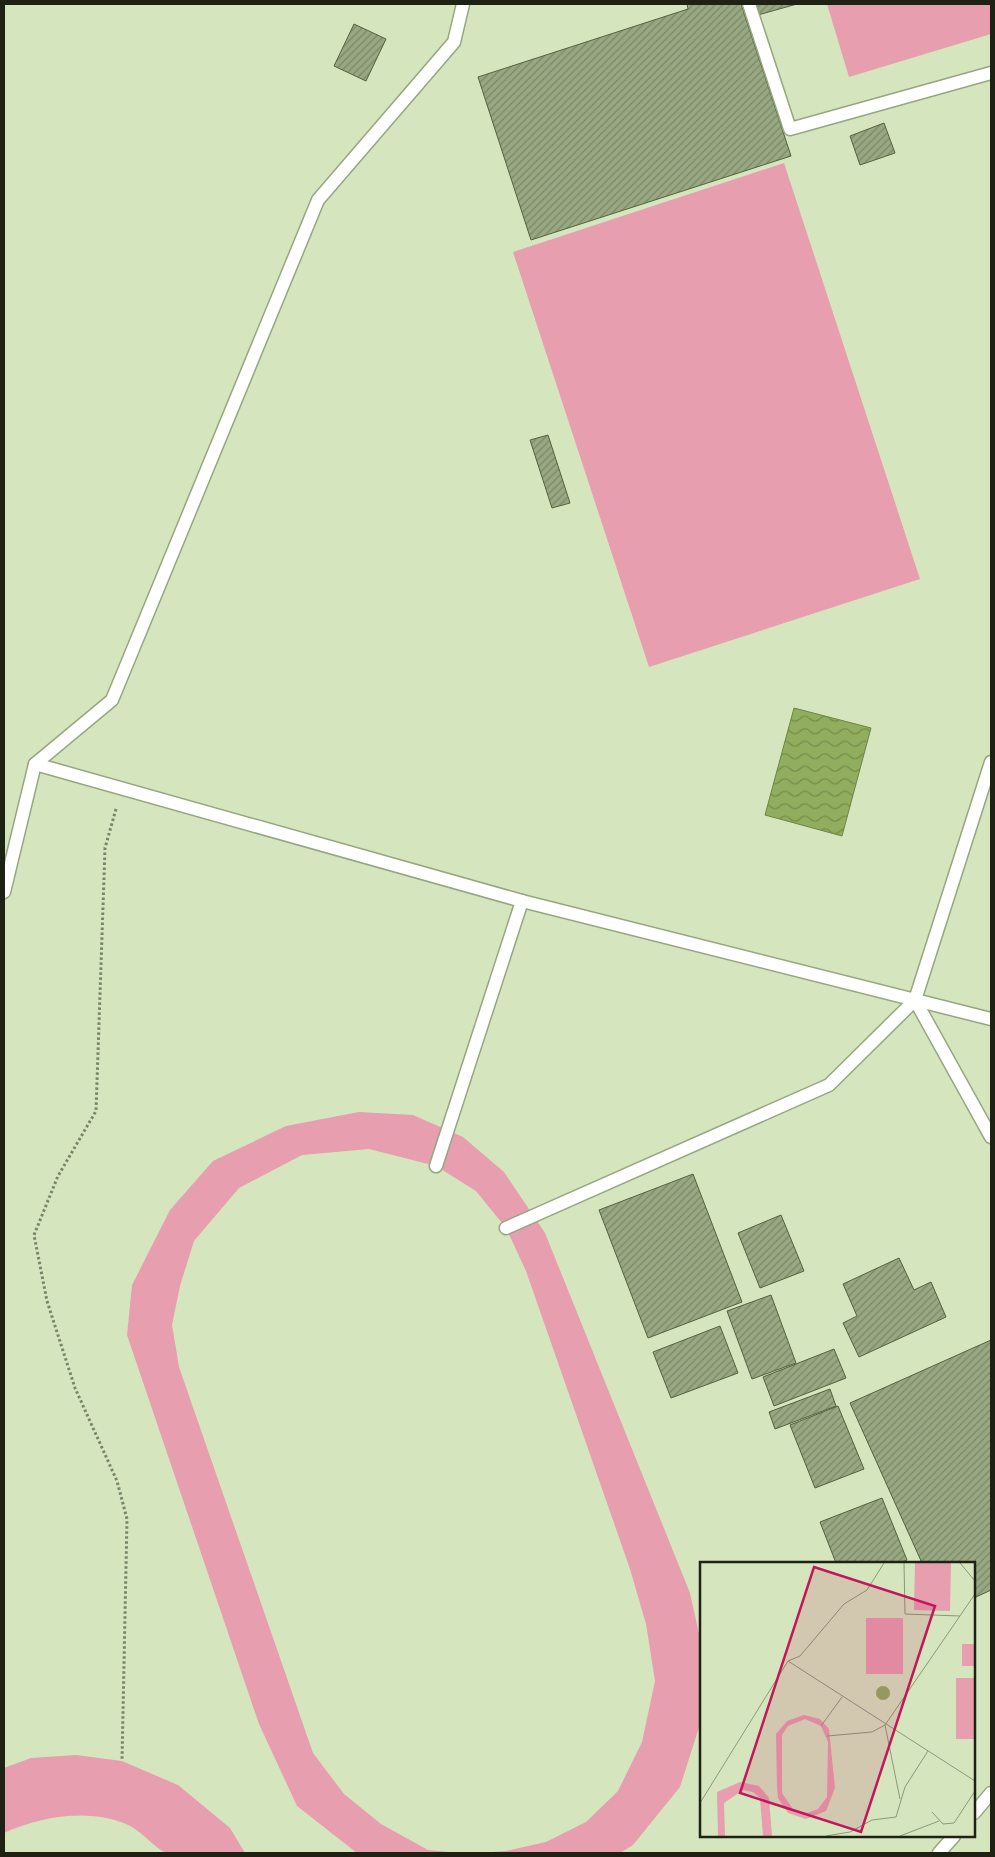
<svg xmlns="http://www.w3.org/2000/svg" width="995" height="1857" font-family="'Fira Sans',sans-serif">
<defs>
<pattern id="water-waves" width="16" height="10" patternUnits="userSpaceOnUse" patternTransform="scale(1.25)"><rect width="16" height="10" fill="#90ae5d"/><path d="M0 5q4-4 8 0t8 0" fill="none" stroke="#758d4c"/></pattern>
<pattern id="building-hatch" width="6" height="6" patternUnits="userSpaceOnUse" patternTransform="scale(1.25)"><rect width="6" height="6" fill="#98a882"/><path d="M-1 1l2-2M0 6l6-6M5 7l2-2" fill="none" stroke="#7b8869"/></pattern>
</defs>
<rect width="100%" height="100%" fill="#d5e6be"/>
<!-- pitch -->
<g fill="#e79eae">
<path d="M827,4H991V34L849,77Z"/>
<path d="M784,163L920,579L649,667L513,252Z"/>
<path d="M359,1112L413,1115L463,1137L504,1172L545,1233L690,1593L701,1643V1721L680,1787L633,1845L620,1853H477L506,1851L546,1842L586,1822L618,1791L642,1742L655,1681L646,1624L630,1569L526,1271L506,1228L476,1191L436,1166L369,1149L302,1155L239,1188L194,1241L180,1286L172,1325L179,1367L313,1753L344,1794L381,1824L428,1850L460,1853H357L297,1806L259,1724L127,1335L132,1285L170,1210L213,1161L286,1126Z"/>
<path d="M76,1755L122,1761L178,1785L230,1828L245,1853C233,1853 173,1856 166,1853C154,1847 144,1834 132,1827C94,1807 41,1816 4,1833V1768L31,1758Z"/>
</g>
<!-- water -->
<path fill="url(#water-waves)" stroke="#6e8447" d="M794,708L871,728L842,836L765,815Z"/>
<!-- building -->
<g fill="url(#building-hatch)" stroke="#54613f">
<path d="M687,4H741L791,156L531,240L478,77L688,9Z"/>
<path d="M755,4H797L758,15Z"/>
<path d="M354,24L386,39L366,81L334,66Z"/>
<path d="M884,123L895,153L860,165L850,136Z"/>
<path d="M548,435L570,503L552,508L530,440Z"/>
<path d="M693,1174L742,1302L648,1338L599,1210Z"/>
<path d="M781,1215L804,1271L760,1288L738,1233Z"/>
<path d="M899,1258L914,1290L931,1282L946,1317L859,1357L843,1323L857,1316L843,1284Z"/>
<path d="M771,1295L796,1363L752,1379L727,1311Z"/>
<path d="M720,1326L738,1373L671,1398L653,1352Z"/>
<path d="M991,1340V1590L974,1598V1563H922L850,1403Z"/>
<path d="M834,1349L846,1378L774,1406L763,1377Z"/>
<path d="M830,1389L836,1406L775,1429L769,1412Z"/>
<path d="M838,1406L864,1469L815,1488L790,1425Z"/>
<path d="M882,1498L907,1560L899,1563H836L820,1522Z"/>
</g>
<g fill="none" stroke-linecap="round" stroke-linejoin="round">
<defs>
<g id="lane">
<path d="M749,4L790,129L991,73"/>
<path d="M35,764L522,901L991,1019"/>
<path d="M4,892L35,764L112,700L318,200L454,42L463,4"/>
<path d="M915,1000L991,1137"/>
<path d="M436,1166L522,901"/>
<path d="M506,1228L829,1085L915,1000L991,762"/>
<path d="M974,1813L991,1793"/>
<path d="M939,1853L954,1836"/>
</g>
</defs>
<!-- lane casing -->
<use href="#lane" stroke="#96a680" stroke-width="15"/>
<!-- path -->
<path stroke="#798469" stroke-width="3" stroke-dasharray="2.5 2.5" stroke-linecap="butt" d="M116,809L105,848L96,1111L58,1176L34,1235L47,1301L75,1388L117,1481L127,1519L122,1761"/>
<!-- lane -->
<use href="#lane" stroke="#fff" stroke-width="12"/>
</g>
<!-- overview -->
<g transform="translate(700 1562)">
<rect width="275" height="275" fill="#d5e6be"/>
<path d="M215,1H251L250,49L214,48ZM166,56H203V112H166ZM262,82H275V104H262ZM256,116H275V177H256ZM104,153L120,157L129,167L135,226L126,249L106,257L88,251L78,236L77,225L76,172L87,159ZM105,157L121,164L128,180L127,235L118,247L107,251L93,247L82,231V173L88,164ZM40,220L59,224L69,236L72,274H63L60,236L53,230L43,228L24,241L25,274H18L17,230Z" fill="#e79eae" fill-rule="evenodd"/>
<path d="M176 131a7 7 0 1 1 14 0a7 7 0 1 1-14 0Z" fill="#90ae5d"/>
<path fill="none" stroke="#8b987a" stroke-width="1" d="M204,1L205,52L260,54M260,1L275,19M88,99L275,219M185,163L200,237M121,164L142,135M127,174L172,170L185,163L275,32M0,241L88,99L100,94L144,42L167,28L184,1M232,250L243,262L254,261L275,229M126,274L150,270L172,258L196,255L205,225L228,189M200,274L239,259"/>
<path fill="#c2185b" fill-opacity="0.15" stroke="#c2185b" stroke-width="2.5" d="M114,5L235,44L161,270L40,231Z"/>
<rect width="275" height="275" fill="none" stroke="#1d2214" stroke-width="2.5"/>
</g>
<!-- border -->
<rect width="995" height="1857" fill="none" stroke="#1d2214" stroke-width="10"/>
</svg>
